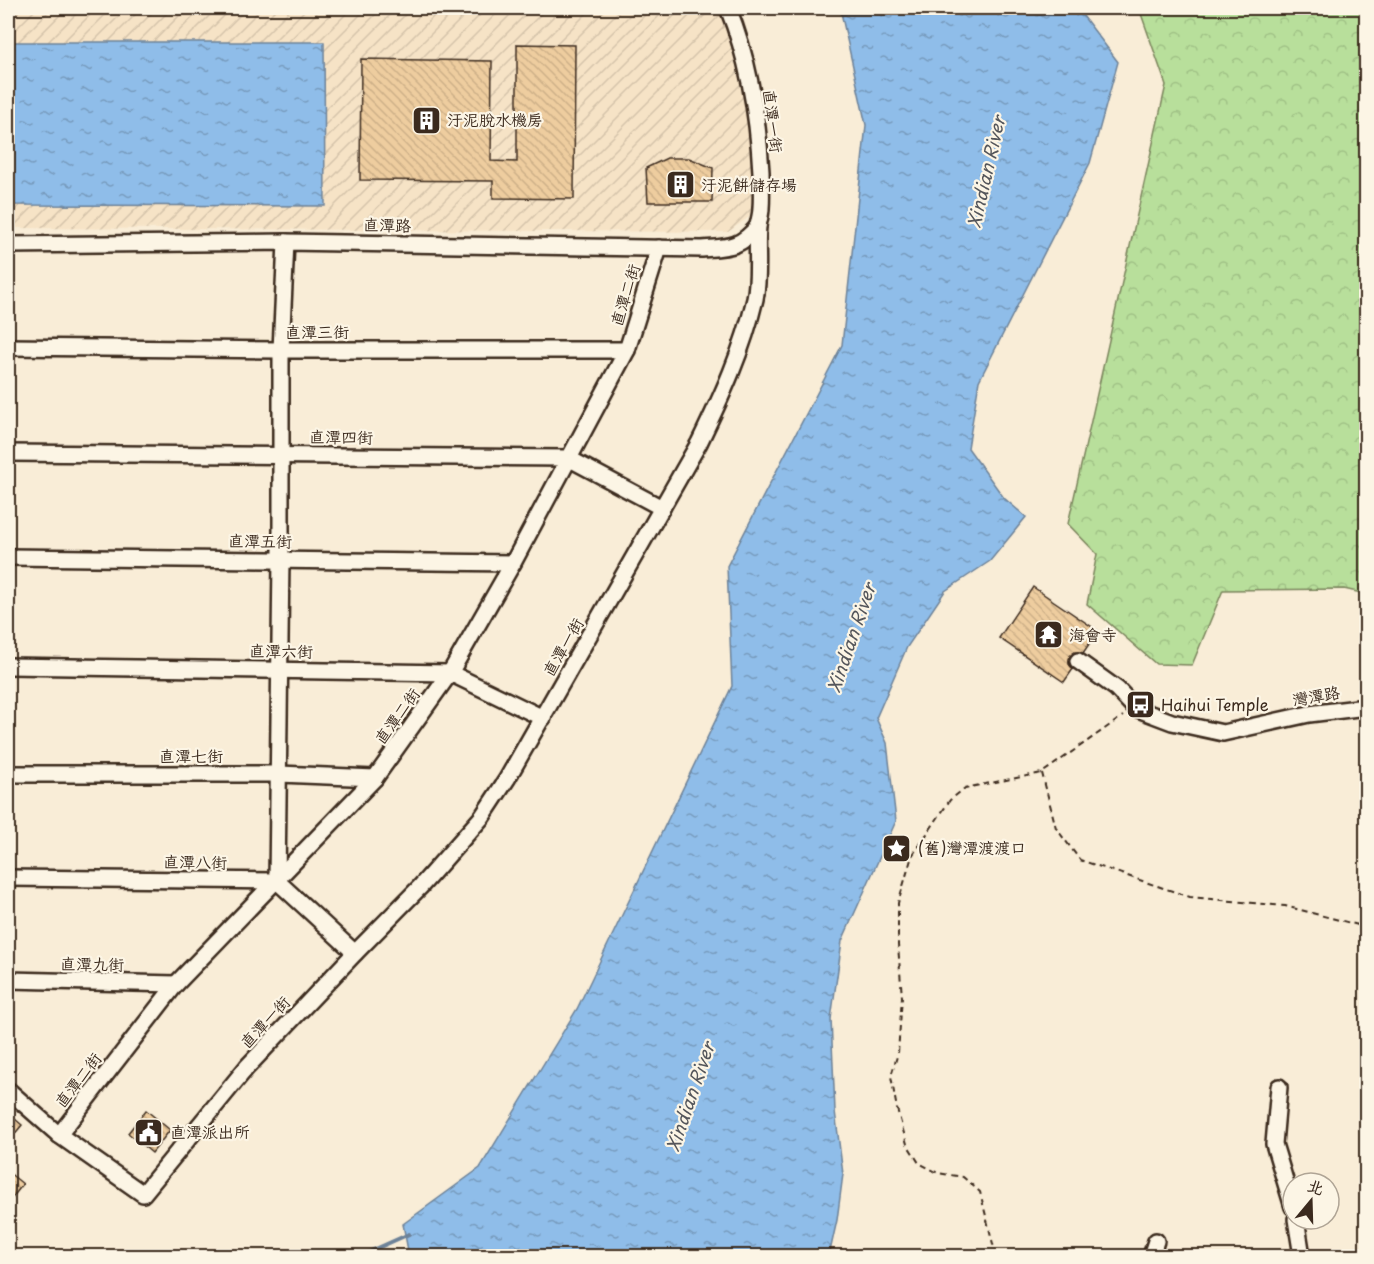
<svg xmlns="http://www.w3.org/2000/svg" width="1374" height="1264" font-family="'Playpen Sans','LXGW WenKai TC',sans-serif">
<defs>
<pattern id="industrial-furrows" width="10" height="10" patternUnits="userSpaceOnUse" patternTransform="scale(1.5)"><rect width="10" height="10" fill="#f6e3c6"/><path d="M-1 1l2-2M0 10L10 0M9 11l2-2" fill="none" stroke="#d4c3aa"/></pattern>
<pattern id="forest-crowns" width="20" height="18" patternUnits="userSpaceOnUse" patternTransform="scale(1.5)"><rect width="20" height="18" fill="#b8df9b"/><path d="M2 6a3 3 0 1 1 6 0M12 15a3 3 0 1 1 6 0" fill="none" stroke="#9fc085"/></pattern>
<pattern id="water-ripples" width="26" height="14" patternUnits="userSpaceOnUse" patternTransform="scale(1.5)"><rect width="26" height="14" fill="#8fbde9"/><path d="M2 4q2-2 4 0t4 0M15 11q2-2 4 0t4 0" fill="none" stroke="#769abc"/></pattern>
<pattern id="building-back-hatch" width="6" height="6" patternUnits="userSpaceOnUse" patternTransform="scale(1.5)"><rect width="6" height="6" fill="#eecd9f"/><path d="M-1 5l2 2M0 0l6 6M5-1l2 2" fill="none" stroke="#cdb088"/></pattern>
</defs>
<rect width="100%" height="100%" fill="#f9edd7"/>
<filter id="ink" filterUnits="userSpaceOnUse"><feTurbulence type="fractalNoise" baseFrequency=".0167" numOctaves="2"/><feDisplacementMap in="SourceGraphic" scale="12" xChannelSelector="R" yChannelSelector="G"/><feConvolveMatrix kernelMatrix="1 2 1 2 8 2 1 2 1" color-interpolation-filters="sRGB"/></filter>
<g filter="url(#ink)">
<!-- industrial -->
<path fill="url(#industrial-furrows)" d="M8,8H718L727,30L746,108L755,198L749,217L728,232L8,228Z"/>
<!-- forest -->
<path fill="url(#forest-crowns)" stroke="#7a845c" stroke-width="1.5" d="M1139,8H1366V594L1344,589L1223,590L1192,665L1156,664L1087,604L1097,554L1068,524L1166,85Z"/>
<!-- water -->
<g fill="url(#water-ripples)" stroke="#6d8298" stroke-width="1.5">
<path d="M125,8H220V11L125,9Z"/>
<path d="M840,8H1077L1118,62L1090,163L979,381L968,448L1004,498L1026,517L990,561L945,591L907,647L876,718L887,743L896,821L842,941L831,1019L835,1111L843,1174L837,1220L829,1256H409L403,1224L480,1168L577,1009L732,686L727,566L842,345L866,125Z"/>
<path d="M8,42H324L325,206L8,205Z"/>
</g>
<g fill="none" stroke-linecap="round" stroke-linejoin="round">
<!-- stream -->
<path stroke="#6d8298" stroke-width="4" d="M360,1256L409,1234"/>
</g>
<!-- building -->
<g fill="url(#building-back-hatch)" stroke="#3b2a1e" stroke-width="1.5">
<path d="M517,44L575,45L574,199L493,198V181L360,180L361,59L492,61L491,161L517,162Z"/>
<path d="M667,158H689L713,168L712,202H648L646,168Z"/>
<path d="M1033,587L1098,631L1083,653L1075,652L1070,656L1069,664L1073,669L1064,682L999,638Z"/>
<path d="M146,1110L170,1130L152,1153L128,1133Z"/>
<path d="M8,1113L22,1125L8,1142Z"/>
<path d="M8,1172L23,1184L8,1203Z"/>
</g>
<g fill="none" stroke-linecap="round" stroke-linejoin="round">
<defs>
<g id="minor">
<path d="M8,245L286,242L702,249C729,247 740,248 758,226"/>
<path d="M8,347L281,350H627"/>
<path d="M8,453L568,458L662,508"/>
<path d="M8,557L513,563"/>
<path d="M1078,661L1117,689L1135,708L1172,722L1223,733L1309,714L1366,707"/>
<path d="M8,666L450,673L543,718"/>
<path d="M8,774H279L375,778"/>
<path d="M8,878L277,881L355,953"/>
<path d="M277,881L281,559V350L286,242"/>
<path d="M8,980L176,984"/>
<path d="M1279,1087L1274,1144L1293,1207"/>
<path d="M8,1090L59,1135L143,1194L247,1067L355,953L420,887L482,817L507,779L699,443C722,396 743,350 755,299C760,275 756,250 758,226C759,220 761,214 761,208C762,196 761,184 761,172C758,115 749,60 728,8"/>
<path d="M59,1135L176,984L375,778L450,673L513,563L627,350L659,248"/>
<path d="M1296,1219L1302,1256"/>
<path d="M1151,1256L1156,1241"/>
</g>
</defs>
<!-- minor casing -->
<use href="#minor" stroke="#3b2a1e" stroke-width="20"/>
<!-- path -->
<g stroke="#3b2a1e" stroke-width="2" stroke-dasharray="6 4.5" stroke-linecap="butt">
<path d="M1042,773L1056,828L1080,860L1190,897L1285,906L1366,927"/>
<path d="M996,1256L980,1192L963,1177L938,1173L919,1163L907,1144L897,1109L891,1076L898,1053L902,997L898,945V903L912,856L950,800L965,788L1042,773L1123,716"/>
</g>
<!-- minor -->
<use href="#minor" stroke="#fcf5e5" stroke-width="15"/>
</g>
</g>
<!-- icons -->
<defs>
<symbol id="building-square" viewBox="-11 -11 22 22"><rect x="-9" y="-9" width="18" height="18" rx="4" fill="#3b2a1e" stroke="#fcf5e5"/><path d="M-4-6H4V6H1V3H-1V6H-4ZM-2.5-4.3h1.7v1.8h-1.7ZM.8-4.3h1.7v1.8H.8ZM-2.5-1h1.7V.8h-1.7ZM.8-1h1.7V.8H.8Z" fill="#fff"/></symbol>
<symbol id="temple-square" viewBox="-11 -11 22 22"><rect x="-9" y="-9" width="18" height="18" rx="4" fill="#3b2a1e" stroke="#fcf5e5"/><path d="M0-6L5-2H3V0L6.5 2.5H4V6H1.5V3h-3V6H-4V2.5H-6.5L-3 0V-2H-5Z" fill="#fff"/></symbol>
<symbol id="bus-square" viewBox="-11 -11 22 22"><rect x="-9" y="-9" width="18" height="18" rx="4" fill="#3b2a1e" stroke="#fcf5e5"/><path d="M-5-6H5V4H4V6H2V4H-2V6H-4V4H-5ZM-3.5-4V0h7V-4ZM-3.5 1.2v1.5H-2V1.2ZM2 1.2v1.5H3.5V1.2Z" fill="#fff"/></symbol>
<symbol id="sight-square" viewBox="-11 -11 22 22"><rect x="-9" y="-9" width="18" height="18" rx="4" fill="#3b2a1e" stroke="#fcf5e5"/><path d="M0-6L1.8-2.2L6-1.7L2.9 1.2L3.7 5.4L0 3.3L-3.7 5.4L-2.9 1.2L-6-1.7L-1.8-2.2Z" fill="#fff"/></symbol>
<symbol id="civic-square" viewBox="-11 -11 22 22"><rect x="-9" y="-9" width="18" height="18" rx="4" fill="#3b2a1e" stroke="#fcf5e5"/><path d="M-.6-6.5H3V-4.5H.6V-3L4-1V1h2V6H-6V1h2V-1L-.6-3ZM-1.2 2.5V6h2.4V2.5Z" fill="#fff"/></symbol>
</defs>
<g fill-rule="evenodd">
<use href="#building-square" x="410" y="104" width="33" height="33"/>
<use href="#building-square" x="664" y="168" width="33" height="33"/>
<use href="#temple-square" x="1032" y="618" width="33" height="33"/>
<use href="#bus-square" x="1124" y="688" width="33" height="33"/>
<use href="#sight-square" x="880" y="832" width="33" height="33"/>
<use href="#civic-square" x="132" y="1116" width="33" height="33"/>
</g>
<g text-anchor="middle" stroke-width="4.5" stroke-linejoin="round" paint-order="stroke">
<!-- poi labels -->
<g font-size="16" fill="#3b2a1e" stroke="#fcf5e5" text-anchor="start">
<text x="447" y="126">汙泥脫水機房</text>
<text x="701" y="191">汙泥餅儲存場</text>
<text x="1069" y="641">海會寺</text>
<text x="1161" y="711">Haihui Temple</text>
<text x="918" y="854">(舊)灣潭渡渡口</text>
<text x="170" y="1138">直潭派出所</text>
</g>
<!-- street labels -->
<g font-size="16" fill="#3b2a1e" stroke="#fcf5e5">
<text transform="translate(773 121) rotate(83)" y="6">直潭一街</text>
<text transform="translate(387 225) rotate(1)" y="6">直潭路</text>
<text transform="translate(625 295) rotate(-73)" y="6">直潭二街</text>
<text x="317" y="338">直潭三街</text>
<text transform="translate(341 437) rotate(1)" y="6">直潭四街</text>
<text transform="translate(260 541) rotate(1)" y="6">直潭五街</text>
<text transform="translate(563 647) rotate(-60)" y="6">直潭一街</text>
<text transform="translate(281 651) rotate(1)" y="6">直潭六街</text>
<text transform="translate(1316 696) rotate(-10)" y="6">灣潭路</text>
<text transform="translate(397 716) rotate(-54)" y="6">直潭二街</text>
<text x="191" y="762">直潭七街</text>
<text transform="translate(195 862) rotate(1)" y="6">直潭八街</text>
<text transform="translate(92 964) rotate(1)" y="6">直潭九街</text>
<text transform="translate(265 1022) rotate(-47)" y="6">直潭一街</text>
<text transform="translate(78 1080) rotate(-52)" y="6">直潭二街</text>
</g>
<!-- water labels -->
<g font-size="18" font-style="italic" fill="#54565b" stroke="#fcf5e5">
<text transform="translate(987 172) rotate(-77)" y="6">Xindian River</text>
<text transform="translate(852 638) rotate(-71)" y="6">Xindian River</text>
<text transform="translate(691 1097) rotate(-71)" y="6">Xindian River</text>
</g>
</g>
<!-- margin -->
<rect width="1374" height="1264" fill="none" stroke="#fcf5e5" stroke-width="30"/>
<rect x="15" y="15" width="1344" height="1234" fill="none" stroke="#3b2a1e" stroke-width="2" filter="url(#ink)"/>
<!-- north arrow -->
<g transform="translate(1311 1201) rotate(19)"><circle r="28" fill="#fcf5e5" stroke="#afa495" stroke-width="1.5"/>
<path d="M0-4.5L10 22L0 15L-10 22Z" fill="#3b2a1e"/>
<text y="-9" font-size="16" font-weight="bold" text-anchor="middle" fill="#3b2a1e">北</text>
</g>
</svg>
